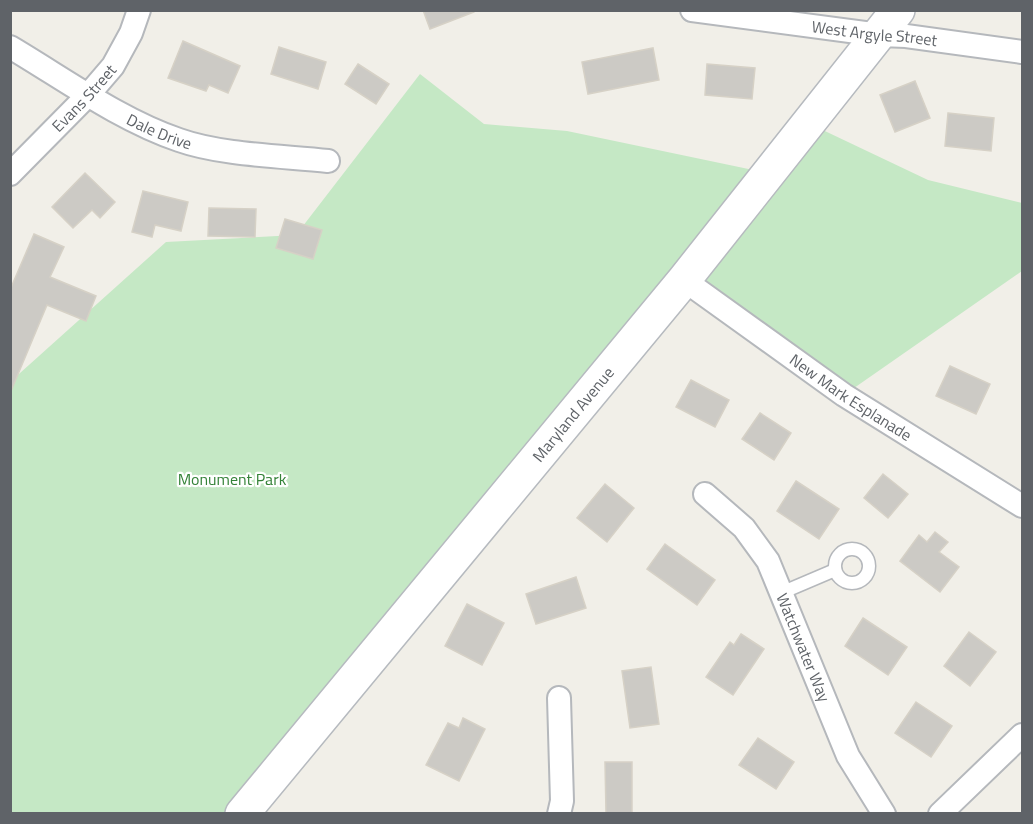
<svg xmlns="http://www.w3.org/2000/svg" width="1033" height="824" font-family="'Titillium Web',sans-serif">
<rect width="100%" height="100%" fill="#f1efe8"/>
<!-- green -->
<path fill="#c5e8c5" d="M420,74L484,124L567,131L767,173L808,123L928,180L1022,203V271L844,395L684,280L242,813H11L10,382L166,242L296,235Z"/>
<!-- building -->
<g fill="#cccac5" stroke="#d6d1c6" stroke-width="1.5">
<path d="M423,10H474V12L430,29Z"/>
<path d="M183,41L240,66L228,93L209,85L206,91L168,78Z"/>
<path d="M279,47L326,62L318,89L271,74Z"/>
<path d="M653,48L659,80L588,94L582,62Z"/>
<path d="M358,64L389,84L376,104L345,84Z"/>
<path d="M707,64L755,68L752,99L705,95Z"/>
<path d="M915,81L930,118L895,132L880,95Z"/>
<path d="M948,113L994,118L991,151L945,146Z"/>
<path d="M85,173L115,202L100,218L92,210L73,228L52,207Z"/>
<path d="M143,191L188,202L181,231L155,225L152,237L132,232Z"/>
<path d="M209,208L256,209L255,237L208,236Z"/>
<path d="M285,219L322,230L313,259L276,248Z"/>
<path d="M34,234L64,247L50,277L96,296L86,321L47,305L11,391L10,290Z"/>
<path d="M950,366L990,384L976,414L936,396Z"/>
<path d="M691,380L729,400L715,427L676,407Z"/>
<path d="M760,413L791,433L774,460L742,439Z"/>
<path d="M883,474L908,494L888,518L864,498Z"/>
<path d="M796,481L839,509L819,539L777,511Z"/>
<path d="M605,484L634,508L607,542L577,518Z"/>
<path d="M935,532L948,542L939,552L959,567L940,592L900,561L919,535L927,542Z"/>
<path d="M665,544L715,580L697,605L647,569Z"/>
<path d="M576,577L586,608L536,624L526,594Z"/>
<path d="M467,604L504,623L482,665L445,646Z"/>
<path d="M863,618L907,647L888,675L845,646Z"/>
<path d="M969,632L996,652L970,686L944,666Z"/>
<path d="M741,634L764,649L733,695L706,677L730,642L734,645Z"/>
<path d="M651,667L659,724L630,728L622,671Z"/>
<path d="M916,702L952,726L931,757L895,733Z"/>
<path d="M463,718L485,729L459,781L426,765L448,723L459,728Z"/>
<path d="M758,738L794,762L776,789L739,765Z"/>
<path d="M605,762H632V813H606Z"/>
</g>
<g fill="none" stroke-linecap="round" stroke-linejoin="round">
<defs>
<g id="service">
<circle cx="852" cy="566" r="17"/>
<path d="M781,593L835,570"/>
</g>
<g id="minor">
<path id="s1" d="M692,10L880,35L906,36L1022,52"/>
<path id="s2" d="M10,47C64,79 120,120 179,140C221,155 282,156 328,161"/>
<path id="s3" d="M10,174L89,94L113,66L131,33L139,10"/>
<path id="s4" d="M684,280L844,395L1022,506"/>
<path id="s5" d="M705,494L744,528L768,561L848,756L884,814"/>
<path d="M559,814L562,801L559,698"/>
<path d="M940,814L1022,735"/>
</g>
<g id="secondary">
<path id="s6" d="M242,814L684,280L898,10"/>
</g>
</defs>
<!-- service casing -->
<use href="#service" stroke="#b5b8bc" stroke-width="15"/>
<!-- minor casing -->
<use href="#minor" stroke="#b5b8bc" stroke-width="26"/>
<!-- secondary casing -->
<use href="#secondary" stroke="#b6babf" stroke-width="36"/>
<!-- service -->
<use href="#service" stroke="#fff" stroke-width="12"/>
<!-- minor -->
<use href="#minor" stroke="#fff" stroke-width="22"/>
<!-- secondary -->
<use href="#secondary" stroke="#fff" stroke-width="33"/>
</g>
<g text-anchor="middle" stroke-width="4.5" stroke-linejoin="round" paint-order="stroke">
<!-- street labels -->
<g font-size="16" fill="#5f6368" stroke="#fff">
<text dy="6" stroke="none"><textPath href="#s1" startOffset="184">West Argyle Street</textPath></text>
<text dy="6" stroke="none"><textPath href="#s3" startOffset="106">Evans Street</textPath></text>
<text dy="6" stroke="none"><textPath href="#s2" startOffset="172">Dale Drive</textPath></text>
<text dy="6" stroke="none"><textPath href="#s4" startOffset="204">New Mark Esplanade</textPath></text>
<text dy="6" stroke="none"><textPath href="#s6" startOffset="519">Maryland Avenue</textPath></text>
<text dy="6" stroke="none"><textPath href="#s5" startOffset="186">Watchwater Way</textPath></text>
</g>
<!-- park labels -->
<g font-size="16" fill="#348238" stroke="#fff">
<text x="232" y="485">Monument Park</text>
</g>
</g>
<!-- border -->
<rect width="1033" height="824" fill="none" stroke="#5f6368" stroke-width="24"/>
</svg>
